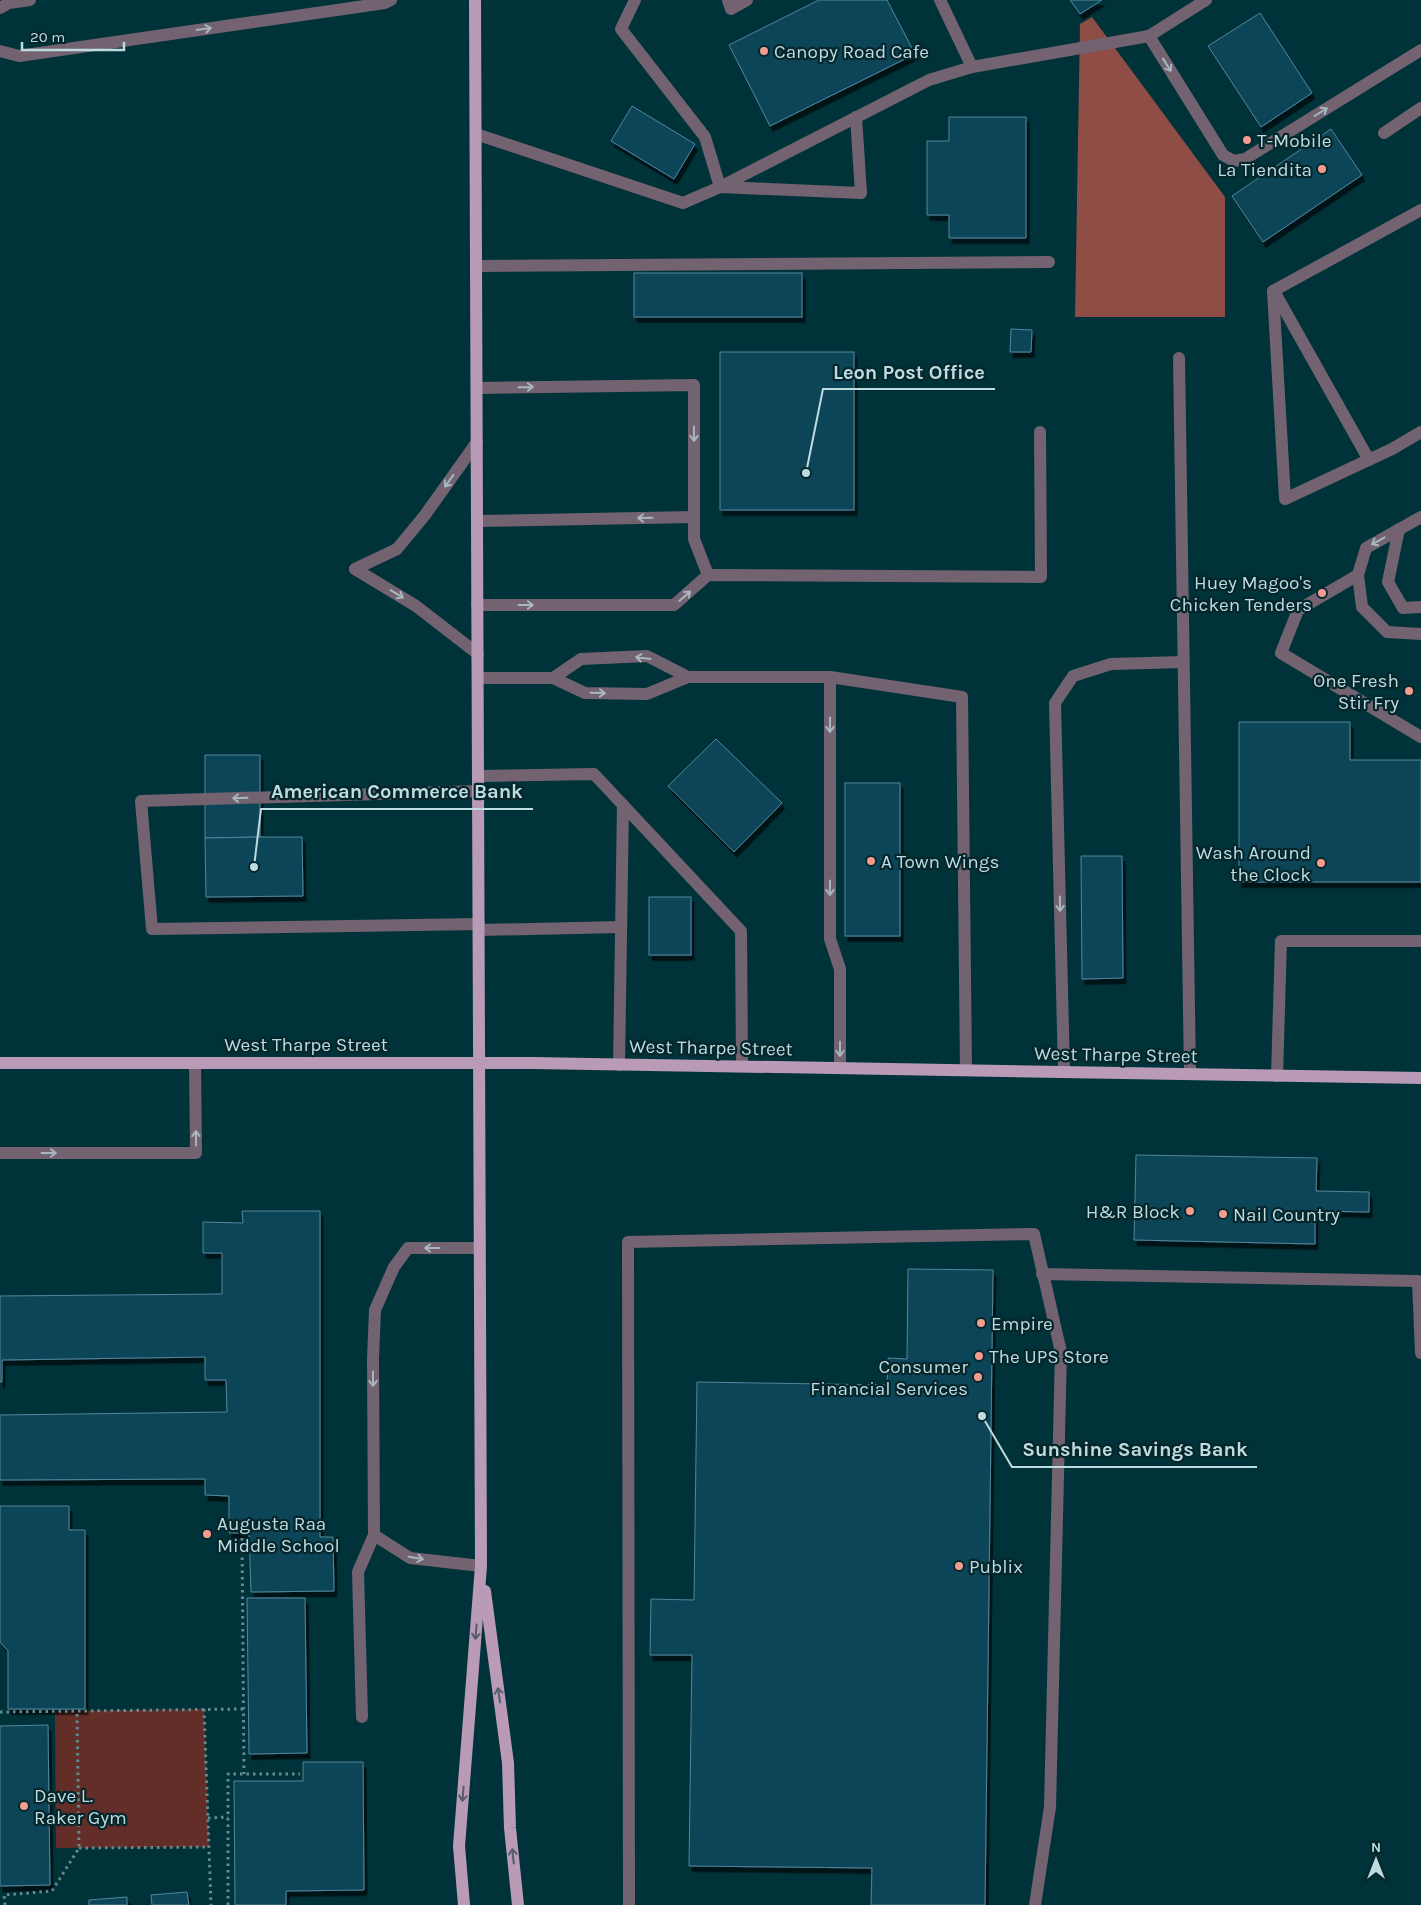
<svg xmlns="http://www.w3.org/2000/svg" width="1421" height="1905" font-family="Karla,sans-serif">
<defs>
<filter id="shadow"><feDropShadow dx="3" dy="5.5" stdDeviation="0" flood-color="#0009"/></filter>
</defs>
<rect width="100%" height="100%" fill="#003339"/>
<!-- green -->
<path fill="#642e28" d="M204,1709L209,1847L56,1848L55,1711Z"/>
<!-- forest -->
<path fill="#8e4e46" d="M1092,17L1225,197V317H1075L1080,24Z"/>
<!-- building -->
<g fill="#0e4559" stroke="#53859c" filter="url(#shadow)">
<path d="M819,0H887L915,54L770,126L729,45Z"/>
<path d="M1070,0H1102L1080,14Z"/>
<path d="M1260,13L1312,93L1261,127L1208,46Z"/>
<path d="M632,106L695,144L674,179L611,141Z"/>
<path d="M949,117H1026V238H949V215H927V141H949Z"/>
<path d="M1331,129L1362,175L1263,242L1232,196Z"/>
<rect x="634" y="273" width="168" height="44"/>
<path d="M1011,329L1032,330L1031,352H1010Z"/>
<rect x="720" y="352" width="134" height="158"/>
<path d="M1239,722H1350V760H1421V882H1239Z"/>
<path d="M716,739L782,803L734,852L668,786Z"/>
<path d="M205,755H260V837L205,838Z"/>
<rect x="845" y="783" width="55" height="153"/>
<path d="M260,837H302L303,896L206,897L205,838Z"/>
<path d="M1081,856H1122L1123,978L1082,979Z"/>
<rect x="649" y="897" width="42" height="58"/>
<path d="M1136,1155L1317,1158L1316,1191L1369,1192V1212L1315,1211V1244L1134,1240Z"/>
<path d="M242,1211H320V1537H333L334,1591L251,1592L249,1533H229V1496L205,1495V1479L0,1480V1415L227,1412L226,1380H205V1357L2,1360V1382H0V1296L222,1294V1253H203V1222L243,1223Z"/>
<path d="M908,1269L993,1270L985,1905H871L872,1868L689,1866L692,1655H650L651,1599L694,1600L697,1382L887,1385L888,1358L907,1359Z"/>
<path d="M0,1506H69V1530H85V1709H8V1651L0,1642Z"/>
<path d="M247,1598H305L307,1753L249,1754Z"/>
<path d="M48,1725L50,1885L0,1886V1726Z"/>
<path d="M303,1762H363L364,1890L286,1891V1905H235L234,1781H303Z"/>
<path d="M187,1892L189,1905H152L151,1895Z"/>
<path d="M127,1897V1905H89V1900Z"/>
</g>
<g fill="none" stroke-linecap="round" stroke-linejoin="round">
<!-- path -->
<g stroke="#638b90" stroke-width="3" stroke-dasharray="2.5 4" stroke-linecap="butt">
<path d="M242,1538L244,1774"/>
<path d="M204,1709L211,1905"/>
<path d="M0,1712L244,1709"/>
<path d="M208,1818L228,1817"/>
<path d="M79,1848L209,1847"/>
<path d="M5,1905L4,1895L52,1891L79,1848L77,1711"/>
<path d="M228,1905V1774H300"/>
</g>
<!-- minor -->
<g stroke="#736371" stroke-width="12">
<path d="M635,0L621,29L705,137L720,187L861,193L856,117"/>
<path d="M728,0L731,9L747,0"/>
<path d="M940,0L972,67"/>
<path d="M1206,0L1149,36L1223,155L1234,161L1245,159L1421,50"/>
<path d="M0,8L9,3L30,0"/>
<path d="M0,51L19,56L385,3L391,0"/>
<path d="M1384,133L1421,108"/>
<path d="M476,134L683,203L720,187L929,80L972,67L1149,36"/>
<path d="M476,266L1049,262"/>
<path d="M1273,291L1285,499L1392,449L1421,432"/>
<path d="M1273,291L1421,210"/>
<path d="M1275,293L1369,460"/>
<path d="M1179,358L1190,1074"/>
<path d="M477,388L694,385V539L708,575"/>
<path d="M1421,517L1366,548L1358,575L1362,607L1387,632L1421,634"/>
<path d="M477,521L694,517"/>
<path d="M1399,529L1388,582L1403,608L1421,607"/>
<path d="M355,569L397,549L425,515L477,442"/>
<path d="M355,569L416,606L478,654"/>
<path d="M1358,575L1298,610L1281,653L1421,737"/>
<path d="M477,605H674L708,575L1041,577L1040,432"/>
<path d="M830,677V939L840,969V1068"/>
<path d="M478,678H553L585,693L647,694L688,677H830L962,697L966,1070"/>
<path d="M553,678L581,659L647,656L688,677"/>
<path d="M479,776L594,774L741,931L742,1066"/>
<path d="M479,791L141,801L152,929L479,924"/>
<path d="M479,930L621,927"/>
<path d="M619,1065L623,805"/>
<path d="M1064,1072L1055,703L1073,676L1111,664L1183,662"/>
<path d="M1277,1076L1281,941H1421"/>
<path d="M0,1153H196L195,1063"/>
<path d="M1042,1274L1418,1281L1421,1353"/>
<path d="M374,1535L410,1558L481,1566"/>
<path d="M362,1717L358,1572L374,1535L373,1359L375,1310L394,1267L408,1248H480"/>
<path d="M629,1905L628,1242L1031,1234H1034L1061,1352L1050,1807L1035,1905"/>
</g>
<!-- major -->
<g stroke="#b99ab7" stroke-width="12">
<path d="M0,1063H534L1421,1078"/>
<path d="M485,1591L508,1763L510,1828L518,1905"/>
<path d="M464,1905L459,1846L481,1566L475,0"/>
</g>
</g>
<!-- one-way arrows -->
<defs><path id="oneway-shaft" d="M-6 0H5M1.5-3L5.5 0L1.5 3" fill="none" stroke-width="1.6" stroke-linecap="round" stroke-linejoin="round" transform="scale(1.25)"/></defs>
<g stroke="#a8b7bf">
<use href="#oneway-shaft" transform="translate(204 29) rotate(-8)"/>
<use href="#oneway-shaft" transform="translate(1167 65) rotate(58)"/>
<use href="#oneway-shaft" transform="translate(1321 112) rotate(-32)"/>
<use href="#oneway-shaft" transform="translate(526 387) rotate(-1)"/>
<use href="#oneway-shaft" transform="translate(694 434) rotate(90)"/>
<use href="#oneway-shaft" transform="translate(449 481) rotate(126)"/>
<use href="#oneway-shaft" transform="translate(645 518) rotate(179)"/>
<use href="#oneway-shaft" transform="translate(1378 541) rotate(151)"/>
<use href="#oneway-shaft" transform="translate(397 594) rotate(31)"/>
<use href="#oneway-shaft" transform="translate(685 596) rotate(-41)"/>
<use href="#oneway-shaft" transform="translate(526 605)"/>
<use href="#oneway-shaft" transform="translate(643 658) rotate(-173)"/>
<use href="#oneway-shaft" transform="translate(598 693) rotate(1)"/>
<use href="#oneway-shaft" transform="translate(830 725) rotate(90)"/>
<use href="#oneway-shaft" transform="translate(240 798) rotate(178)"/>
<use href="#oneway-shaft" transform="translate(830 888) rotate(90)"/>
<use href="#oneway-shaft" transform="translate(1060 904) rotate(89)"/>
<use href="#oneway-shaft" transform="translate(840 1049) rotate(90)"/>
<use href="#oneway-shaft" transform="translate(196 1138) rotate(-91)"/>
<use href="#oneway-shaft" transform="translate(49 1153)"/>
<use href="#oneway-shaft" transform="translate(432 1248) rotate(180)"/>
<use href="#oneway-shaft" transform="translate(373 1379) rotate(90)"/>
<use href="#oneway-shaft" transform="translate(416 1558) rotate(10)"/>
</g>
<g stroke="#565b6b">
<use href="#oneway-shaft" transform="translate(476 1632) rotate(95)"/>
<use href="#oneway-shaft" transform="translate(499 1695) rotate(-98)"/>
<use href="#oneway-shaft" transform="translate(463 1794) rotate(95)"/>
<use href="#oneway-shaft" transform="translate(513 1856) rotate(-96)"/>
</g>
<!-- markers -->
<g fill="#f59c90" stroke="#05272c" stroke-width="2">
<circle cx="764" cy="51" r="5"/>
<circle cx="1247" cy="140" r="5"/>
<circle cx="1322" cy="169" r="5"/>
<circle cx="1322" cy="593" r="5"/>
<circle cx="1409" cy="691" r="5"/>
<circle cx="871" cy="861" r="5"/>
<circle cx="1321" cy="863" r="5"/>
<circle cx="1190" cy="1211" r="5"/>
<circle cx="1223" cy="1214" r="5"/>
<circle cx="981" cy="1323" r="5"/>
<circle cx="979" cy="1356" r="5"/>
<circle cx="978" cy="1377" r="5"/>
<circle cx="207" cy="1534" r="5"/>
<circle cx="959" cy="1566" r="5"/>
<circle cx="24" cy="1806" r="5"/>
</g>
<g text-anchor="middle" stroke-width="4.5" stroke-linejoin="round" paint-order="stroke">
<!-- poi labels -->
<g font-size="19" fill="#bedbe0" stroke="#05272c" text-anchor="start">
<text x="774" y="58">Canopy Road Cafe</text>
<text x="1257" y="147">T-Mobile</text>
<text x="1312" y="176" text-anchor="end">La Tiendita</text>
<text x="1312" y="589" text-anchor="end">Huey Magoo's<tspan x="1312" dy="22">Chicken Tenders</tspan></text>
<text x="1399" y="687" text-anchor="end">One Fresh<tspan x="1399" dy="22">Stir Fry</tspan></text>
<text x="1311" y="859" text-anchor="end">Wash Around<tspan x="1311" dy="22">the Clock</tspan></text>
<text x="881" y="868">A Town Wings</text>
<text x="1180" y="1218" text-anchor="end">H&amp;R Block</text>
<text x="1233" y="1221">Nail Country</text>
<text x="991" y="1330">Empire</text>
<text x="989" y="1363">The UPS Store</text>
<text x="968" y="1373" text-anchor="end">Consumer<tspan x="968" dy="22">Financial Services</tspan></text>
<text x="217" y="1530">Augusta Raa<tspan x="217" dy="22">Middle School</tspan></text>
<text x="969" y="1573">Publix</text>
<text x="34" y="1802">Dave L.<tspan x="34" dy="22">Raker Gym</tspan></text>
</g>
<!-- street labels -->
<g font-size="19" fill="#bedbe0" stroke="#05272c">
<text x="306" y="1051">West Tharpe Street</text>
<text transform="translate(711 1047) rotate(1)" y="7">West Tharpe Street</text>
<text transform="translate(1116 1054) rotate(1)" y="7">West Tharpe Street</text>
</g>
</g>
<!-- callouts -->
<path fill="none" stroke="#bedbe0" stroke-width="2" d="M806 473L823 389H995M254 867L261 809H533M982 1416L1012 1467H1257"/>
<g fill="#bedbe0" stroke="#05272c" stroke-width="2">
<circle cx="806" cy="473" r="5"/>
<circle cx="254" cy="867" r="5"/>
<circle cx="982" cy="1416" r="5"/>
</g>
<g font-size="20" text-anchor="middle" font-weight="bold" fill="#bedbe0" stroke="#05272c" stroke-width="4.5" stroke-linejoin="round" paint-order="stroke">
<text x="909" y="379">Leon Post Office</text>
<text x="397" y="798">American Commerce Bank</text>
<text x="1135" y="1456">Sunshine Savings Bank</text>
</g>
<!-- north arrow -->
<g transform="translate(1376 1860)" stroke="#05272c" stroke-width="4" paint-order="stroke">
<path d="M0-4L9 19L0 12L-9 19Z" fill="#bedbe0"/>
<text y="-8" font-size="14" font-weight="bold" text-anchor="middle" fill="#bedbe0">N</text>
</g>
<!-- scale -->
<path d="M22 42v8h102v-8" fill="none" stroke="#bedbe0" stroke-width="2.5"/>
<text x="30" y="42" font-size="15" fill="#bedbe0" stroke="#05272c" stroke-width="4" paint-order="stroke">20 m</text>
</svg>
